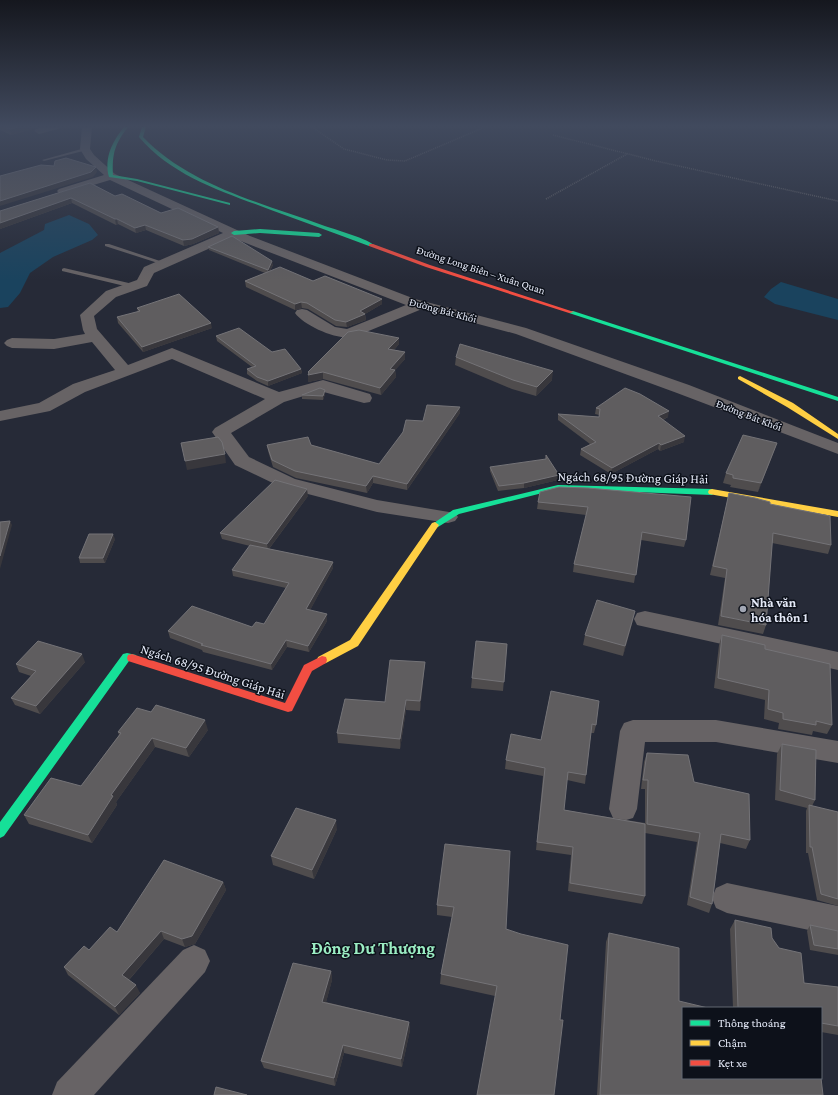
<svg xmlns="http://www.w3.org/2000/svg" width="838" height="1095" font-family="'Crimson Pro',serif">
<rect width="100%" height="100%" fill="#262a37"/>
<!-- water -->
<g fill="#1a435e">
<path d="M69,215L89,224L98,235L92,240L53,257L30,273L20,293L8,307L0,308V253L44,230L45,224Z"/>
<path d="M781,282L838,299V320L775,304L764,297L771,289Z"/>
</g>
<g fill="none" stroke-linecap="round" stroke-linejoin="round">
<!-- path -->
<g stroke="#656467" stroke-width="1.5" stroke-dasharray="1 1" stroke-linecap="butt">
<path d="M312,127L344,149L387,160L405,161L485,127"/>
<path d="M553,135L656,161L838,201"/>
<path d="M546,199L627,154"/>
</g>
<!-- lane -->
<g fill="#676365" fill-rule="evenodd">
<path d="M85,148L87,150L44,161L42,160Z"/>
<path d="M105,244H109L166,263L161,264L105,246Z"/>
<path d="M64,268L133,284L136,286L133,288L62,271V269Z"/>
</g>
<!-- street -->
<g fill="#676365" fill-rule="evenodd">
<path d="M44,127H60L58,129L39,134L34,131L36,129Z"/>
<path d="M82,127H92L90,149L94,155L115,174L250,236L415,299L526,328L689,385L838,443V454L677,393L516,334L422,309L354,337C339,341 304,326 295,313L297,310L302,309L307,310L335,327L347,329L406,305L233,238L154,273L147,286L116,297L94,316L97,329L128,365L172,348L279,392L323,380L370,394L372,398L370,402L364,403L320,391L284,402L231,433L249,457L295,479L377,500L455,513L458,517L455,521L448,523L377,512L281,487L235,465L212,432L215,428L265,399L172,359L85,392L50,411L0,421V411L39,403L73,384L115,370L92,342L54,349L12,348L7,346L4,343L7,340L12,338L54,339L85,334L83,330L80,315L106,291L137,280L144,267L223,233L110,180L67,193H59L57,191L59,189L104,175L86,159L80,149Z"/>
<path d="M645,611L838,652V670L637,625L634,619L637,613Z"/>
<path d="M633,720H716L838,741V763L716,742H645L637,809L633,818L623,821L613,818L609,809L620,731L624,723Z"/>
<path d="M727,883L838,906V936L727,913L716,908L712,898L716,888Z"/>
<path d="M194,945L205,950L210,961L205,972L94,1095H52L57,1082L183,950Z"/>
</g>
<!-- fast -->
<g fill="#16e098" fill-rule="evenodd">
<path d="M124,127H128C115,144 112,153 113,175L137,179L230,203V205L137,181L109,177C104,158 112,142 124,127Z"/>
<path d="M142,127H146L143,137C189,185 261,203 322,225C336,230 363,237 374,245L369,246C337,234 304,222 271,210C224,192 173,177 139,137Z"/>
<path d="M260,229L319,233L322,235L319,237L260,233L234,235L231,233L234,231Z"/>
<path d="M569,311H573L838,397V401L569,313Z"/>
<path d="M558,485L712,489L716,492L712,495L558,489L459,514L438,527L435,528L431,525L453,510Z"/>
<path d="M127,653L136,655L137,658L136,661H129L4,836L0,838V822L123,654Z"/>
</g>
<!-- slow -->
<g fill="#ffcf43" fill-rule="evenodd">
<path d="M740,376L793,403L838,434V439L787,407L738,379V377Z"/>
<path d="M712,489L838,511V517L709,494L708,492L709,490Z"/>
<path d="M435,522L439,525L358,646L326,663L322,664L318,663L317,660L318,657L350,640L432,523Z"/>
</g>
<!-- jam -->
<g fill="#f24e42" fill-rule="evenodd">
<path d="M369,244H373L430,265L574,312L569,313L426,267L369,246Z"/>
<path d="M132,654L285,703L304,665L322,656L326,657L327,660L326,663L312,671L292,711L288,712L128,661L127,658L128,655Z"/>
</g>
</g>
<!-- wall -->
<g fill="#4f4c4d">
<path d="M0,127H39L11,135L0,130Z"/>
<path d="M90,183L115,196L161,213L218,227L219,233L193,244L184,246L146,230L136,233L118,224L116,225L72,203L0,229V211Z"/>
<path d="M208,247L273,265L270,271L313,281L382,304L365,314L366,320L347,327L336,326L308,309L302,308L295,310L246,287L245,281L265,273L209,250Z"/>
<path d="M137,308L212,328L143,352L118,323L117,317L138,312Z"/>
<path d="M216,336L272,352L301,369L302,373L268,386L257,381L247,374V369L252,367L217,341Z"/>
<path d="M399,338V344L394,350L405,352V359L395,370L396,377L381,395L323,379L308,382V372Z"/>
<path d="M456,357L552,380L536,396L512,389L455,365Z"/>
<path d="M325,390V394L323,400L302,399V395Z"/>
<path d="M596,408L668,417L663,420L684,442L660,451L658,449L611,474L580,455L581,449L590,444L558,420V414L599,417V415L595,414Z"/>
<path d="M460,413L407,490L373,483L367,493L296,478L273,467L268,451L267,445H311L379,464L423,421Z"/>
<path d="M777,443L758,492L730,487L731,485L723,483L726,473Z"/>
<path d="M490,467L558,480L524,488L498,491L490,471Z"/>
<path d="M588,488L686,540L684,547L641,540L634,583L573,572L574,564L586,515L537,509L538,502Z"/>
<path d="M729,493L770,504L831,545L828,554L772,543L766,625L763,634L718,625L725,578L710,575L727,502Z"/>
<path d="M308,496L269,549L333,562V568L310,610L327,621L309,652L287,647L272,670L203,652L202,650L170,638L168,631L252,627L264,624L286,588L233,576L232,570L250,546L222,539L220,533Z"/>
<path d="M115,539L105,563H80L79,558Z"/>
<path d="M633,620L623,656L583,645L585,635Z"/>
<path d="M722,635L765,649L832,725L827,734L813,731L812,735L778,729L779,723L764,719L765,700L714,688L719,645Z"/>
<path d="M507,644L503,691L471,688L472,678Z"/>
<path d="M85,662L40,714L15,705L11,698L31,676L19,672L16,664Z"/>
<path d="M425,662L424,671L420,711L406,710L400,749L338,743L337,733L385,702Z"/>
<path d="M551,691L596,725L594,733H591L586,775L585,784L567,780L564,810L645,823V789H641L644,762L647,753L694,782L750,840L746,849L720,843L712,904L709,913L687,905L697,842L645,833V896L642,904L568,891L571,855L536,850L543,776L505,769L506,760L541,740Z"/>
<path d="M208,730L189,757L155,747L116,802L117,805L92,843L29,824L24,815L81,786L119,735L118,732Z"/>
<path d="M782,744L815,800L812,806L838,812V906L817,900L808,853H806V811L807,808L775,800L777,754Z"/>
<path d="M337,829L314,879L273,865L271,856Z"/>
<path d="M445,844L506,929L560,1020L495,996L440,984L441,974L452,917L437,915V905Z"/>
<path d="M223,882L226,890L195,944L185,947L164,939L129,980L140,993L119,1015L68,975L64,967L117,932Z"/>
<path d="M735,920L772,938L804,983L838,987V1035L821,1032V1008H733L730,929Z"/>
<path d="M810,925L838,931V955L810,950L807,931Z"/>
<path d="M609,933L679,1001L823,1095H597L606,942Z"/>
<path d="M331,971L332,980L326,1002L409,1022L410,1030L402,1067L344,1053L335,1086L264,1068L261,1061Z"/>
</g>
<!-- shaded-wall -->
<g fill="#38373c">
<path d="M18,127H39L11,135L10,129Z"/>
<path d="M96,167L97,172L93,177L0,206V201Z"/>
<path d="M71,198L72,203L0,229V223Z"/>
<path d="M115,219H117L118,224L116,225Z"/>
<path d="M145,225L146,230L136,233L135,228Z"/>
<path d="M218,227L219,233L193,244L184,246L183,240Z"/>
<path d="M272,261L273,265L268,274V270Z"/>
<path d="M382,299V304L365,314L366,320L347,327L346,322L360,311Z"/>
<path d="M301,302L302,308L295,310V304Z"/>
<path d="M211,323L212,328L143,352L142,347Z"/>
<path d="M399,338V344L389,356L388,349Z"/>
<path d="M405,352V359L390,376V369Z"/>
<path d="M301,369L302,373L268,386V381Z"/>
<path d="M395,370L396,377L381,395L380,388Z"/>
<path d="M553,371L552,380L536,396L537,387Z"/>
<path d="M323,372V379L308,382V375Z"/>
<path d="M325,390V394L323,400V396Z"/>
<path d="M460,407V413L407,490V484Z"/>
<path d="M669,411L668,417L657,422L658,416Z"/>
<path d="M685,436L684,442L660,451L661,445Z"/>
<path d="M659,443L658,449L611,474L612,468Z"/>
<path d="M777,443L774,452L758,492L761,483Z"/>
<path d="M225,454L226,463L187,470L185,461Z"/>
<path d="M559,475L558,480L524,488V483Z"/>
<path d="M373,476V483L367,493L366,486Z"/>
<path d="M307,489L308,496L268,550L267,544Z"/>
<path d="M10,521L12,525L0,569V556Z"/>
<path d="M113,534L115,539L105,563L103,558Z"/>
<path d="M333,562V568L307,616L306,609Z"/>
<path d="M635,611L633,620L623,656L625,646Z"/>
<path d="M327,614V621L309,652L308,646Z"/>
<path d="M286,640L287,647L272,670L271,664Z"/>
<path d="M82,654L85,662L40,714L36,706Z"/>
<path d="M425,662L424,671L420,711V701Z"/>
<path d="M406,700V710L400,749V739Z"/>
<path d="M205,720L208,730L189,757L186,748Z"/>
<path d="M152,738L155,747L116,802L117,805L92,843L88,835L111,795Z"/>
<path d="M336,820L337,829L314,879L312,870Z"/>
<path d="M223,882L226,890L195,944L185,947L182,939Z"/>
<path d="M161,931L164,939L126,983L122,975Z"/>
<path d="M331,971L332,980L324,1010L322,1002Z"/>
<path d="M136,985L140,993L119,1015L115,1007Z"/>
<path d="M409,1022L410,1030L402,1067L401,1059Z"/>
<path d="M343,1045L344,1053L335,1086L334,1078Z"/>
</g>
<!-- building -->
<g fill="#5f5d5f" stroke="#747377">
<path d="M4,127H18L10,129Z"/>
<path d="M66,158L96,167L91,172L0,201V176L41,165L54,166L55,161Z"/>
<path d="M90,183L115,196L122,194L161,213L178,208L218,227L192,239L183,240L145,225L135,228L117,219H115L71,198L0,223V211Z"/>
<path d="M232,236L272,261L268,270L208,247Z"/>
<path d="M280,267L313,281L325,276L382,299L360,311L365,314L346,322L335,320L307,303L301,302L295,304L245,281Z"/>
<path d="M179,294L211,323L142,347L117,317L140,311L137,308Z"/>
<path d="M239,328L272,352L285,349L301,369L268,381L257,377L247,369L256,366L216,336Z"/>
<path d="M359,330L399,338L388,349L405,352L390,369L395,370L380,388L323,372L308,375L309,373L308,372L348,332Z"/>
<path d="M460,344L553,371L537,387L513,380L456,357Z"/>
<path d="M320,388L325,390L323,396L302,395Z"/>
<path d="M625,388L640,394L669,411L658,416L685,436L661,445L659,443L612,468L581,449L596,442L558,414L599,417L600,409L596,408Z"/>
<path d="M427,405L460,407L407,484L373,476L366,486L295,471L272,460L267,445L308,437L311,445L379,464L403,432L406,420L423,421Z"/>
<path d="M743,435L777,443L761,483L733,478V475L726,473Z"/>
<path d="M218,437L222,442L225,454L185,461L181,443Z"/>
<path d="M546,455L559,475L524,483L499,486L490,467L546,459Z"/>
<path d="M275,480L307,489L267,544L220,533Z"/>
<path d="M559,487L588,488L691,497L686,540L642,532L636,575L574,564L588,507L538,502L540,492Z"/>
<path d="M729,493L755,498L770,502V504L830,516L831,545L773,533L766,625L721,616L727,569L713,566Z"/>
<path d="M10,521L0,556V522Z"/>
<path d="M89,534H113L103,558H79Z"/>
<path d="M250,545L333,562L306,609L327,614L308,646L286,640L271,664L201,645L203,644L168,631L192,606L252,627L256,622L264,624L289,583L232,570Z"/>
<path d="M597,600L635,611L625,646L585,635Z"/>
<path d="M722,635L765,645V649L830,664L832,725L816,721V725L783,719V713L768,709L769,690L718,678Z"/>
<path d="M38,641L82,654L36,706L11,698L36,671L16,664Z"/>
<path d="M476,641L507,644L504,682L472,678Z"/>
<path d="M390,660L425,662L420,701L406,700L400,739L337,733L345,699L385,702Z"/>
<path d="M551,691L599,701L596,725L592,724L586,775L568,772L564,810L645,824V896L570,883L573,847L537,842L545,768L506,760L511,734L541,740Z"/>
<path d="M156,705L205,720L186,748L152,738L111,795L113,796L88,835L24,815L51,778L81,786L121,733L118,732L137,708L151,712Z"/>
<path d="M782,744L816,750L815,800L780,790Z"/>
<path d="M647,753L688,755L694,782L749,794L750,840L721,834L712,904L690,897L700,833L647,824L648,780H643Z"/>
<path d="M809,805L838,812V899L821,894L812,847H810Z"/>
<path d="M296,808L336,820L312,870L271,856Z"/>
<path d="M445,844L510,851L506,929L521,934L568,945L560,1020H563L554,1095H477L497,986L441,974L454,907L437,905Z"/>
<path d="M164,860L223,882L192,936L182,939L161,931L122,975L136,985L115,1007L64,967L84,946L89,950L110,927L117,932Z"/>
<path d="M735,920L771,928L772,938L779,948L801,953L804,983L838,987V1026L821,1023V1008H738Z"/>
<path d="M810,925L838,931V949L814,945Z"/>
<path d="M609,933L679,948V1001L708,1008H683V1078H821L823,1095H600Z"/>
<path d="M293,963L331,971L322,1002L409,1022L401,1059L343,1045L334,1078L261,1061Z"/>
<path d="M216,1087L247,1095H214Z"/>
</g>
<!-- sky -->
<linearGradient id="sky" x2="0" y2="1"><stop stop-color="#15171e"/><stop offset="0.45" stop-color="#414a5e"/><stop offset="1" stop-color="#414a5e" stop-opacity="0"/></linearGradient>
<rect width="838" height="280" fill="url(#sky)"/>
<!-- markers -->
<circle fill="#a2a7b4" stroke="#0d111a" stroke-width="1.5" cx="743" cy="609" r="4"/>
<g text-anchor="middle" stroke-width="3" stroke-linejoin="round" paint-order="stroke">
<!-- far-street labels -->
<g font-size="11" fill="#e5eaf8" stroke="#0d111a">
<text transform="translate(481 270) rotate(18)" y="4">Đường Long Biên – Xuân Quan</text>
<text transform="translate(443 310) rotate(15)" y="4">Đường Bát Khối</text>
<text transform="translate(749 415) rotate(21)" y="4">Đường Bát Khối</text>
</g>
<!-- street labels -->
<g font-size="13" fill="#e5eaf8" stroke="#0d111a">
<text transform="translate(633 477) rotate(1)" y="5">Ngách 68/95 Đường Giáp Hải</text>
<text transform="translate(213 671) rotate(18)" y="5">Ngách 68/95 Đường Giáp Hải</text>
</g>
<!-- poi labels -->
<g font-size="13" font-weight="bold" fill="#e5eaf8" stroke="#0d111a" text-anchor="start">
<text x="751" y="607">Nhà văn<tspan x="751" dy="15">hóa thôn 1</tspan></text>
</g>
<!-- near-neighbourhood labels -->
<g font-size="17" font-weight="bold" fill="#9bedc3" stroke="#0d111a">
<text x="373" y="954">Đông Dư Thượng</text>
</g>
</g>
<!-- legend -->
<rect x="682" y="1007" width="140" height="72" fill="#0d111a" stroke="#636873"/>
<rect x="690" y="1020" width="20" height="6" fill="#16e098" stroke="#636873"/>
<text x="718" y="1027" font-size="12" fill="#e5eaf8">Thông thoáng</text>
<rect x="690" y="1040" width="20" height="6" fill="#ffcf43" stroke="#636873"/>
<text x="718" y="1047" font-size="12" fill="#e5eaf8">Chậm</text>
<rect x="690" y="1060" width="20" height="6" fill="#f24e42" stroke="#636873"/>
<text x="718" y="1067" font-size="12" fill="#e5eaf8">Kẹt xe</text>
</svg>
